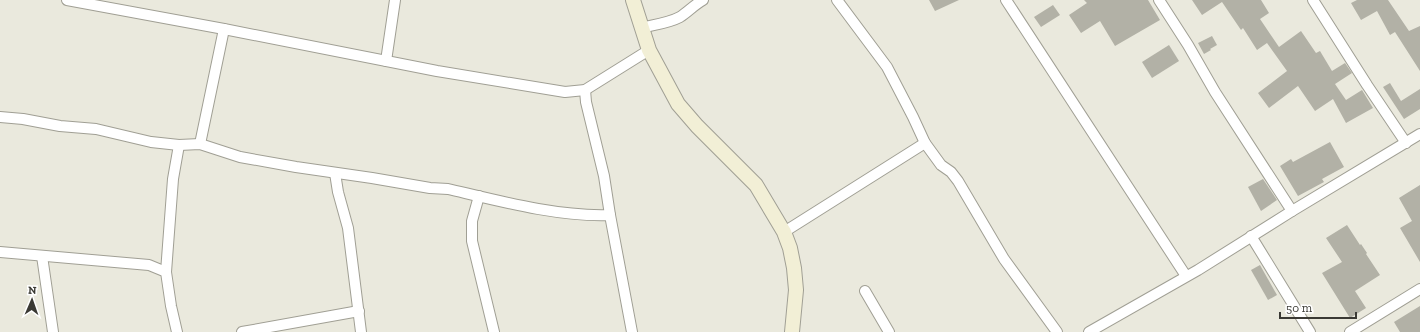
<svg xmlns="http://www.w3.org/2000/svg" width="1420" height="332" font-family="'Zilla Slab',serif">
<rect width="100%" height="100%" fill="#eae9dd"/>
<!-- building -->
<g fill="#b2b1a6">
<path d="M929,0H959L935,11Z"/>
<path d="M1084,0H1148L1160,20L1115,46L1100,21L1081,33L1069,15L1087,3Z"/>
<path d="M1192,0H1261L1269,13L1260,19L1279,47L1301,31L1316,53L1320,51L1332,71L1345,63L1352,73L1335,84L1346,100L1362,90L1373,108L1346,123L1333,99L1315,111L1298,86L1269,108L1258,93L1287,71L1267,43L1257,50L1243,28L1241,30L1222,2L1202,15Z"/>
<path d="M1357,0H1388L1409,31L1420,26V71L1395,32L1390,35L1377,11L1361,20L1351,3Z"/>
<path d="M1053,5L1060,15L1041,27L1034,17Z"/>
<path d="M1212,36L1217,45L1210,49L1211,50L1204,54L1198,43Z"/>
<path d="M1169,45L1179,61L1152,78L1142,62Z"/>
<path d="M1390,83L1401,101L1420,89V109L1404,119L1383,87Z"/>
<path d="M1330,142L1344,167L1322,179L1324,182L1298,196L1280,166L1291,159L1293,162Z"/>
<path d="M1263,179L1277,200L1261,211L1248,187Z"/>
<path d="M1420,185V262L1400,228L1412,221L1399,198Z"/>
<path d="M1347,225L1360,245L1361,244L1367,253L1366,254L1380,275L1355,291L1366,308L1350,318L1322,273L1342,262L1326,238Z"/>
<path d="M1260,265L1277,295L1268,300L1251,270Z"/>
<path d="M1420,306V332H1400L1394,322Z"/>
</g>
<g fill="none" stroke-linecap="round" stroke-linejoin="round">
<defs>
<g id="street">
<path d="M67,0L224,29L437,71L565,92L585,90L649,50"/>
<path d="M837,0L887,67L913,117L925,143L941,165L951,172L958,181L1004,259L1057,332"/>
<path d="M1006,0L1186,276"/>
<path d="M1159,0L1188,45L1215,92L1292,211"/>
<path d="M1313,0L1367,85L1406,143"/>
<path d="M641,28C653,25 669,23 680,17C688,12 694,5 703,0"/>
<path d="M386,61L395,0"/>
<path d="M0,117L23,119L60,126L96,129L151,142L179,145L200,144L240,157L296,167L372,178L430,188L448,189C499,201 558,217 610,215L604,176L586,102L585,90"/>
<path d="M200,144L224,29"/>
<path d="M335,173L338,192L348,228L361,332"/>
<path d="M479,196L472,221V241L494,332"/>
<path d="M610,215L632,332"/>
<path d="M784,232L925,143"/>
<path d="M1251,236L1310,332"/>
<path d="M0,252L149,265L166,272L171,306L177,332"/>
<path d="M42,256L53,332"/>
<path d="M166,272L173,179L179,145"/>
<path d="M865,291L889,332"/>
<path d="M242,332L359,311"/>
<path d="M1089,332L1198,270L1292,211L1420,134"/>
<path d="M1350,332L1420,289"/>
</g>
<path id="secondary" d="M633,0L649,50L678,104L697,126L756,185L784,232L790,248L794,268L796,290L792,332"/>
</defs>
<!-- street casing -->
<use href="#street" stroke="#a09f94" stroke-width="12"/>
<!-- secondary casing -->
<use href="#secondary" stroke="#a09f94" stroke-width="16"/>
<!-- street -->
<use href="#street" stroke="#fff" stroke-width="10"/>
<!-- secondary -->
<use href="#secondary" stroke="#f2efd6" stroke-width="14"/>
</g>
<!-- north arrow -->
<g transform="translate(32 300) rotate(2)" stroke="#ffffff" stroke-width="3" paint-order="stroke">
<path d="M0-3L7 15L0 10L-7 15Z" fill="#3a3934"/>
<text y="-6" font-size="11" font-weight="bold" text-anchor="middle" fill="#3a3934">N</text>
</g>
<!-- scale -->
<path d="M1280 312v6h76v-6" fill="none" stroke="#3a3934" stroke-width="2"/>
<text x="1286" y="312" font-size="12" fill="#3a3934" stroke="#ffffff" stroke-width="3" paint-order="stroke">50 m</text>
</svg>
